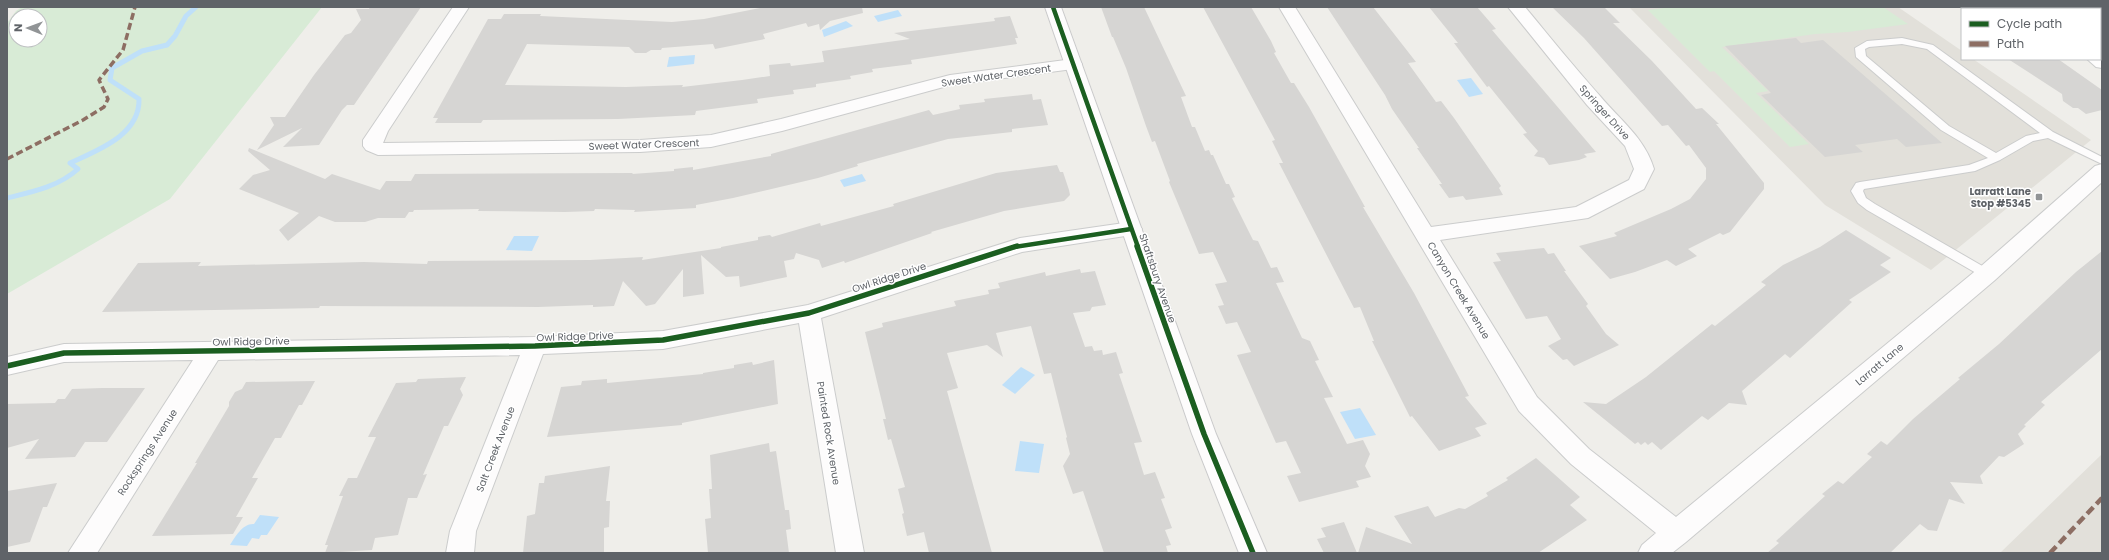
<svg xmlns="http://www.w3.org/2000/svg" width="2109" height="560" font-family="Poppins,sans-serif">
<rect width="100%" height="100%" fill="#efeeea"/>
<!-- education -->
<g fill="#e2e0da">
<path d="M1629,7H1898L1962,51V59H1973L2091,140L1931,270L1825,205Z"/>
<path d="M2102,454V553H2000Z"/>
</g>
<!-- green -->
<g fill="#d8ebd6" fill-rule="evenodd">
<path d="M22,7H322L170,199L7,294V23L16,11ZM16,16H40V40H16Z"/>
<path d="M1672,7H1883L1908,24L1848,32L1815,34L1722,47L1768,91L1756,93L1809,144L1790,147L1714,71L1710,72L1648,10Z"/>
</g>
<!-- water -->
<g fill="#bfe0f9">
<path d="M898,10L902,16L878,22L874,16Z"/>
<path d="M846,21L853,26L824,37L822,30Z"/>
<path d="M695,55L694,64L667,67L669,57Z"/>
<path d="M1471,78L1483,94L1469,97L1457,80Z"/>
<path d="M862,174L866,181L844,187L840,180Z"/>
<path d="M514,236H539L532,251L506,250Z"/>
<path d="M1021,367L1035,375L1015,394L1002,385Z"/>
<path d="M1360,408L1376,435L1355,439L1340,412Z"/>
<path d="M1020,441L1044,444L1039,473L1015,471Z"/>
<path d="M260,515L279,517L267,535H261L259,539L252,538L247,546L230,545C235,537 243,523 254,524Z"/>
</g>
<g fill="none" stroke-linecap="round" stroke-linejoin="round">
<!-- stream -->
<path stroke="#bfe0f9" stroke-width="5" d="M7,198C32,192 58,187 78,169L70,163C98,150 140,135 139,99L110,80L112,68L142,51L167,45L175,36L186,16L196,7"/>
</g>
<!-- building -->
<g fill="#d6d5d3">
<path d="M370,7H421L354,105H347L342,110L319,145L283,147L302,128L257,150L274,125L270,117H285L314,75L345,35L351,33L361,20L356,9H369Z"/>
<path d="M765,7H862L863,13L830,21L820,30L819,24L808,27L806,23L763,34L765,39L715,49L713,44L662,48L661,50H651L646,53H635L629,47L527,44L505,85L626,87L683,85L682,87L742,80L770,76L769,65L790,63L791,66L824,62L822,51L910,39L894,33L995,21L994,18L1010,16L1018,38H1015L1017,44L911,60L912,64L872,69L873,72L850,76L851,79L816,84V87L793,90L794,94L757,99L758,103L696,111L695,115L618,119L483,120L481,123H435L438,118H433L488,19H501L504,14H541L540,16L672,22L704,19Z"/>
<path d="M1101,7H1144L1186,96L1181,97L1192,127H1195L1205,151L1209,150L1211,155H1213L1226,184H1229L1235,197L1232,198L1253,240L1258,241L1271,268L1277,267L1284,282L1276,283L1302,338L1310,341L1319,360L1315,361L1333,397L1324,398L1347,444L1363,440L1370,454L1365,466L1371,477L1356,481L1359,487L1299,502L1287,476L1301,473L1286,441L1276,443L1237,355L1251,352L1237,322L1226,324L1218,306L1224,305L1215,284L1227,282L1213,252L1199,254L1169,182L1170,181L1155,141L1152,142L1146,126L1126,68L1113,37H1112Z"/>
<path d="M1203,7H1251L1271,41L1276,52L1274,53L1291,83H1294L1309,107L1365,207H1363L1414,293L1469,396L1465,397L1487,424L1475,428L1481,436L1439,451L1412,416L1410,417L1372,341H1374L1360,307L1354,308L1279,163H1283L1272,141L1275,140Z"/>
<path d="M1327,7H1373L1416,62L1408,63L1436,102L1441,101L1454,118L1501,186L1499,188L1503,195L1466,200L1463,196L1449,198L1439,184H1442L1417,148H1419L1392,109L1385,95Z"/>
<path d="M1429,7H1477L1496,29L1492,30L1596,152L1584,154L1587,157L1579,160L1549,165L1544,158L1534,156L1538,151L1523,134L1527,133L1489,86L1487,87L1454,43H1458Z"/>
<path d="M1552,7L1605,8L1620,23H1613L1652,61L1696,109L1702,108L1719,124H1716L1764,183V189L1730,232L1723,235L1720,233L1688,249L1697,256L1676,266L1667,260L1635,272L1610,279L1579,246L1617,236L1614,233L1671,209L1690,199L1706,179V168L1689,145L1686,146L1668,125L1662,126L1584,38Z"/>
<path d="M1796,38L1801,43L1823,40L1942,143L1906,147L1897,139L1855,145L1863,152L1825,157L1761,95L1771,93L1725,46Z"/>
<path d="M2008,59H2058L2102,90V110L2086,114L2078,108H2073L2063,101L2062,94Z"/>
<path d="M1032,94L1033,100L1041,99L1048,125L1012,129V132L948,139L857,164L858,166L818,178L733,198L696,205V208L634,212L635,210L595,209L594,211L565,212L478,211L479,209L414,210L413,212H409L405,218H378L365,222H335L319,216L288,241L279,230L299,213L239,189L253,175L270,170L248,151L249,148L325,179L332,174L380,190L386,181H411L415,174L633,173L632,174L674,171V169L693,167V170L771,156V154L929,110L933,115L960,109L959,105L985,102L984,99Z"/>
<path d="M1057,165L1060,172H1063L1069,190L1070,195L1064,201L1004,211L931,232L932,233L845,263L844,261L822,268L819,260L796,253L794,259L784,261L787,277L740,287L739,276L726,277L701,255L704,294L683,297V269L655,304L646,306L623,281L614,306L593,307V305L538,307L320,306L319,308L102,312L138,263L201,262L198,266L364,262L427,264L428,261L590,260L643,257L642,260L721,248V247L758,240V237L770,235L772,237L820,223L821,226L894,206L893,204L996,173Z"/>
<path d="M1846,230L1891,258L1880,265L1891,272L1849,300L1852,302L1790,358L1785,354L1742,391L1747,405L1729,403L1708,420L1702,416L1661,450L1652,442L1648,445L1645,442L1641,445L1638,442L1635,444L1583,402L1606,404L1646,377L1712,324L1715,326L1760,290L1766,285L1761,282L1783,265L1820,247Z"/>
<path d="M1544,248L1548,254L1554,253L1566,271H1564L1588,304L1586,306L1606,334L1619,345L1574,366L1567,359L1563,360L1548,346L1561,339L1547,316L1526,319L1493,262L1501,261L1496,253Z"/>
<path d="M2102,251V349L2041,402L2045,405L2024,425L2026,426L2018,434L2024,444L2004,457L1999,456L1980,476L1983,484L1950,482L1965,504L1949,499L1937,531L1928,530L1920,524L1890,553H1767L1779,543L1776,541L1825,496L1822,494L1838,481L1843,484L1872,457L1867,454L1881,441L1887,445L1913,419L1960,379L1958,378L1999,344L2076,272Z"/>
<path d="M1080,269L1081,273L1095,271L1106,305L1092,307L1090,311L1073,313L1085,347L1092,346L1094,351L1102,350L1103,355L1116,352L1123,373L1119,374L1142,442L1134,443L1144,475L1155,472L1165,498L1161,499L1172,528L1165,530L1171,545L1166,546L1168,553H1104L1083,491L1073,494L1063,466L1070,454L1066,438L1067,437L1051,373L1044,374L1031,326L996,333L1003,357L987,345L947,353L958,388L947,391L992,553H929L924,532L907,536L902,514L904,513L898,489L905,487L891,439L888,440L883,419H886L865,332L883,327L882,323L956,306L954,301L989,294L988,290L1000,288L998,283L1045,272L1046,276Z"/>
<path d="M774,360L778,404L682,423V425L547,437L561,387L581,385L582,381L607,379V383L703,374V373L734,368V365L752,362L753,365Z"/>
<path d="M466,377L460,389L463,395L448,426H444L423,475L427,474L417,498H408L398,535L375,538L372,550L325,553L328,545H325L343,496H339L348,478H357L376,437H368L396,383L416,382L418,379Z"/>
<path d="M315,381L302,405H299L281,438H275L252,478H258L236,517H243L233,534L152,536L197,463H195L229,406V402L235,392L242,389L246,382Z"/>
<path d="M102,388H145L107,442H85L75,457L25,459L39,439L7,448V404L55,403L58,399H65L72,389Z"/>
<path d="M769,443L770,452L776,451L785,510H789L791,529L786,530L789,553H708L705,519L711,518L709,489H712L710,455Z"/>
<path d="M1536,458L1580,497L1570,505L1587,520L1538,553H1358L1366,527L1412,544L1394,516L1428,506L1435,517L1459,508L1465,509L1488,496L1486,493L1508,480L1506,478Z"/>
<path d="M610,466L606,501H610L609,527L604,528V553H523L527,516L535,514L539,483H544L545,476Z"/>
<path d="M57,483L47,507H43L30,542L7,547V491Z"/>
<path d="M1344,522L1357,553H1324L1317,539L1326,537L1321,528Z"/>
</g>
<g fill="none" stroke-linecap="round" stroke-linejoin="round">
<defs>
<path id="lane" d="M1902,38L1933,45L2053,132L2102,157V164L2048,138L2033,141L2000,160L1975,171L1864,189L1863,191L1866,198L1875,204L1991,271L1993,274L1991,277H1983L1867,210L1858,203L1851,191L1856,183L1860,182L1969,165L1988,158L1941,130L1856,57L1855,48L1867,41ZM1902,44L1927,49L2040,133L2026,136L1996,153L1949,126L1866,56L1865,49L1869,47Z"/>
<g id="street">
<path d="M453,7H469L388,131L383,143L640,140L711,135L781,119L950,75L1073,59L1079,60L1082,64L1079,68L1073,69L951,85L782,131L711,147L640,152L378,155L366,150L363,146V140Z"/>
<path d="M1279,7H1295L1431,227L1576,207L1629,180L1634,169L1625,146L1587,105L1508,7H1525C1550,37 1574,67 1600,96C1620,120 1645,138 1654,169L1644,189L1588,218L1440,240L1537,397L1589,449L1676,517L1979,268L2095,166L2102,164V182L1995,280L1686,542L1672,553H1638L1642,545L1656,533L1571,464L1519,411Z"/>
<path d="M2006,7H2024L2025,9H2007Z"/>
<path d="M2100,55H2102V68L2096,67L2087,59H2100Z"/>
<path d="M1131,222L1138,224L1142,229L1138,234L1022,252L821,318L864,553H836L799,323L663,349L543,354L476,531L474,553H446L450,531L520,355L218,360L97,553H68L193,360L64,362L7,375V357L64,344L535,337L663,331L808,305L1020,238Z"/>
</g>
<path id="secondary" d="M1045,7H1061L1216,434L1267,553H1239L1192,434Z"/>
</defs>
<!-- lane casing -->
<use href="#lane" stroke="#cbcccc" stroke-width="2"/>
<!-- street casing -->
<use href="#street" stroke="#cbcccc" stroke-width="2"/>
<!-- secondary casing -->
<use href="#secondary" stroke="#cacacb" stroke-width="2"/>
<!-- lane -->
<use href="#lane" fill="#fdfcfc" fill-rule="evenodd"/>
<!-- street -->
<use href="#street" fill="#fdfcfc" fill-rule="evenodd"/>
<!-- secondary -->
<use href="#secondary" fill="#fdfcfc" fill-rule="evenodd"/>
<!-- quiet-far1 -->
<path stroke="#8d6e63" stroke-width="3.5" stroke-dasharray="7 3.5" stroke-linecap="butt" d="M7,159L83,120L104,107L108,99L99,80L123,50L135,7"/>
<!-- quiet -->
<path stroke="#8d6e63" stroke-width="4.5" stroke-dasharray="9 4.5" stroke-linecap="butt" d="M2050,553L2102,498"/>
<defs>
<g id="cycleway-far1">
<path d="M1053,7L1138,247"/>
<path d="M1014,247L1131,229"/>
</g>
<g id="cycleway">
<path d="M1137,246L1204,434L1253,553"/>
<path d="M7,366L64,353L535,346L663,340L809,313L1017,246"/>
</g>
</defs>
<!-- cycleway-far1 casing -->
<use href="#cycleway-far1" stroke="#fff" stroke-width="6"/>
<!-- cycleway casing -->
<use href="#cycleway" stroke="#fff" stroke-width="8"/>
<!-- cycleway-far1 -->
<use href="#cycleway-far1" stroke="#1b5e20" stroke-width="4.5"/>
<!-- cycleway -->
<use href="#cycleway" stroke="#1b5e20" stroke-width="5.5"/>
</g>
<!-- markers -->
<rect fill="#919496" stroke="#fff" stroke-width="1.5" x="2035" y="193" width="8" height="8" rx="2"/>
<g text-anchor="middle" stroke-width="3" stroke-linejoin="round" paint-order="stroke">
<!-- street labels -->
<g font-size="10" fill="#5f6368" stroke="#fff">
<text transform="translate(996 75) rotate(-8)" y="4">Sweet Water Crescent</text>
<text transform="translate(1605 112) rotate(48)" y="4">Springer Drive</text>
<text transform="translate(644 144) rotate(-2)" y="4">Sweet Water Crescent</text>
<text transform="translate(889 277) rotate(-18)" y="4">Owl Ridge Drive</text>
<text transform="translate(1158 278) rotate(71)" y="4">Shaftsbury Avenue</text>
<text transform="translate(1459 290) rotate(59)" y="4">Canyon Creek Avenue</text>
<text transform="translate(575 336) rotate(-2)" y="4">Owl Ridge Drive</text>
<text transform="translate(251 341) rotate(-1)" y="4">Owl Ridge Drive</text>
<text transform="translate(1879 364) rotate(-40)" y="4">Larratt Lane</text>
<text transform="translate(829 433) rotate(81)" y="4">Painted Rock Avenue</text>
<text transform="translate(495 449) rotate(-69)" y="4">Salt Creek Avenue</text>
<text transform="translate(147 452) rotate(-57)" y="4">Rocksprings Avenue</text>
</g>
<!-- poi labels -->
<g font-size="10" font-weight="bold" fill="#5f6368" stroke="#fff" text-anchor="end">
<text x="2031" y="195">Larratt Lane<tspan x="2031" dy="12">Stop #5345</tspan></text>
</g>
</g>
<!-- border -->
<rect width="2109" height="560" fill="none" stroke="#5f6368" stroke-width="16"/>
<!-- legend -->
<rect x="1961" y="8" width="140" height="52" fill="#ffffff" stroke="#bfc1c3"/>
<rect x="1969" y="21" width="20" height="6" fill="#1b5e20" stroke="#bfc1c3"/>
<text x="1997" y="28" font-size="12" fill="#5f6368">Cycle path</text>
<rect x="1969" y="41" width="20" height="6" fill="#8d6e63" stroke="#bfc1c3"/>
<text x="1997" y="48" font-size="12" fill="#5f6368">Path</text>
<!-- north arrow -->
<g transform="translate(28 28) rotate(271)"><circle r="19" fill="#ffffff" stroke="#bfc1c3"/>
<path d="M0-3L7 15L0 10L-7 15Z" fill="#919496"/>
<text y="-6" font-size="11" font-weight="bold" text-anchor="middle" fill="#5f6368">N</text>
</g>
</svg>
